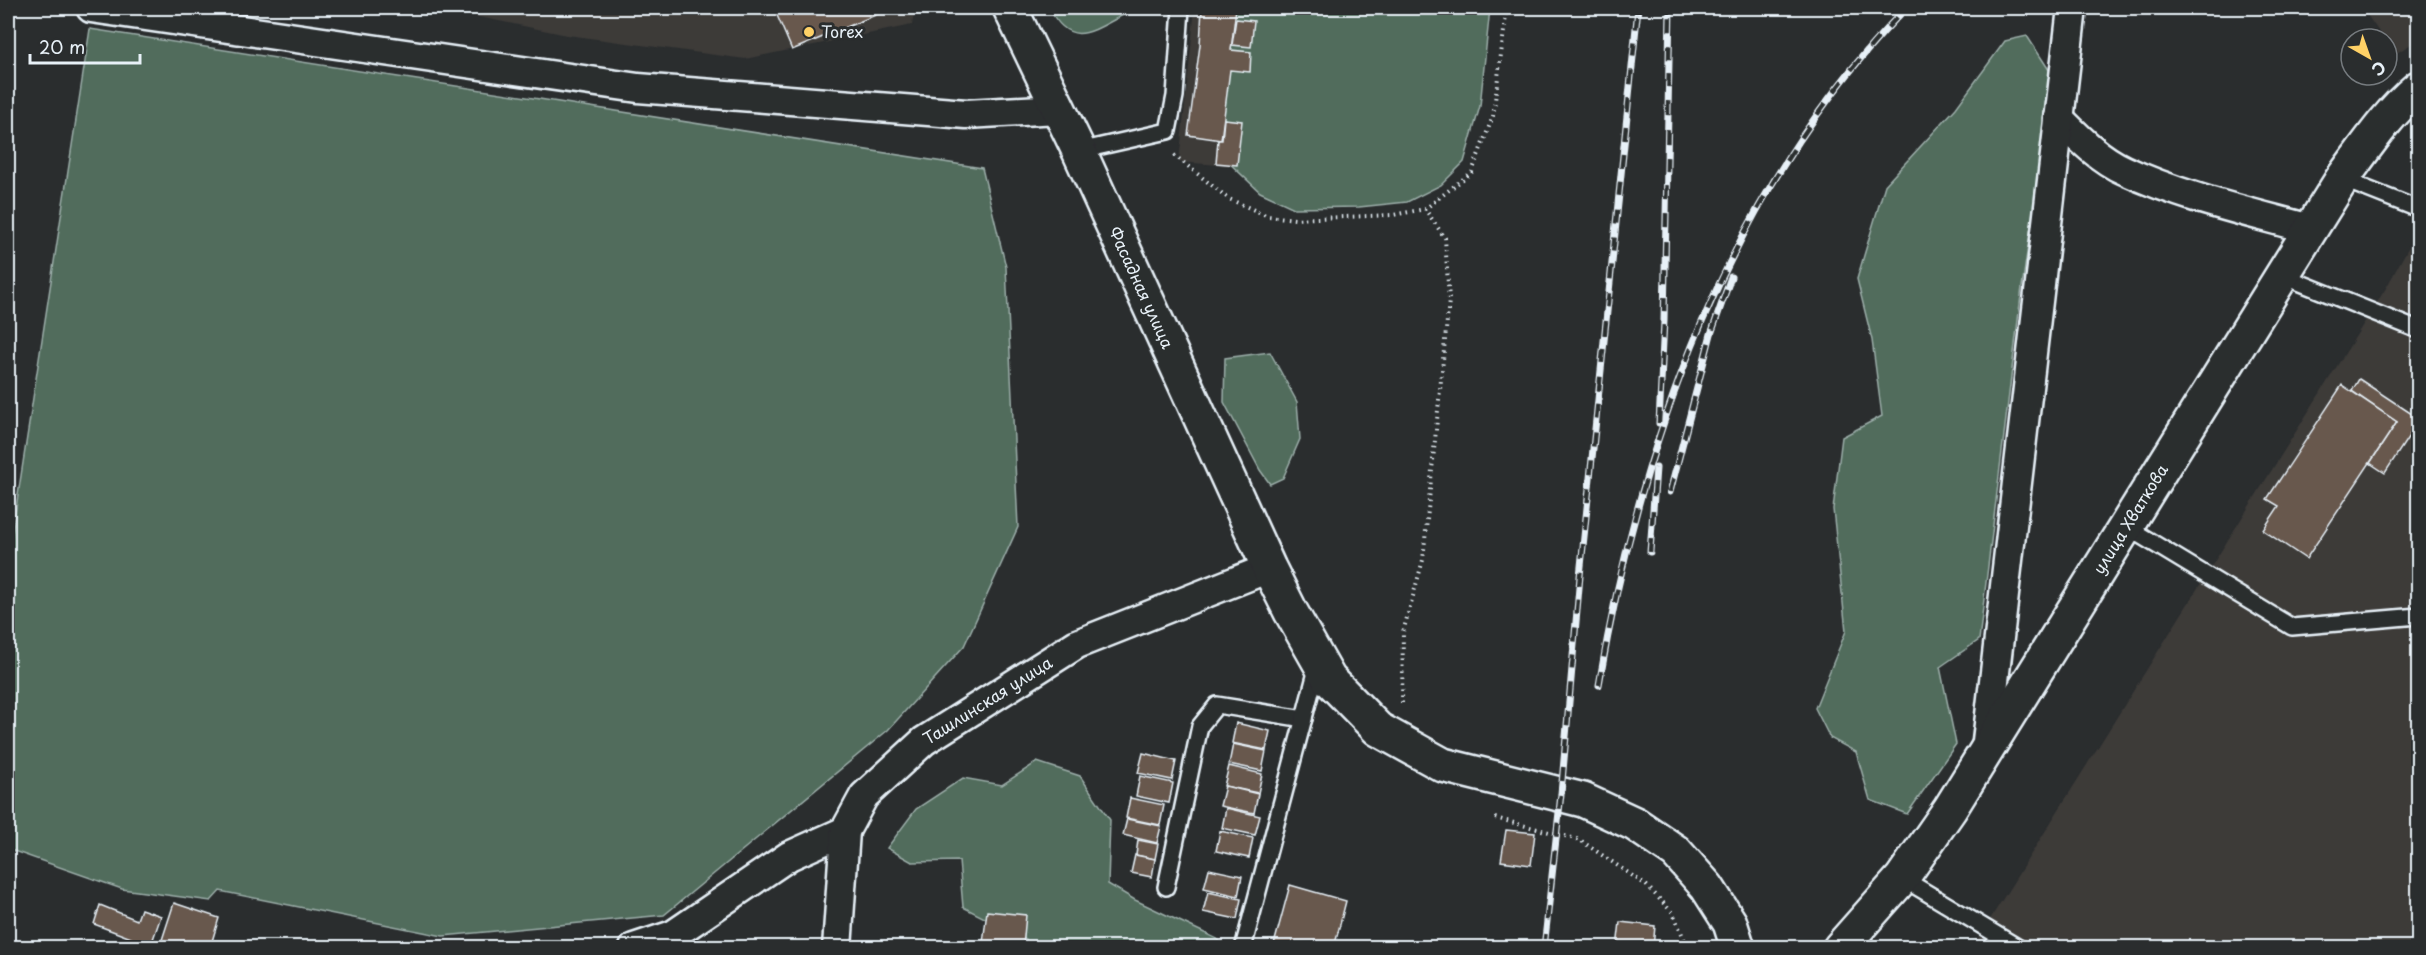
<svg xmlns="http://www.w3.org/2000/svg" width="2426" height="955" font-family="'Playpen Sans',sans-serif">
<rect width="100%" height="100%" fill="#2a2d2e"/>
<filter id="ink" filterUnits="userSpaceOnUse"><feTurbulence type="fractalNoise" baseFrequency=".0167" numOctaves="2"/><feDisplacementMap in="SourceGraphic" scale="12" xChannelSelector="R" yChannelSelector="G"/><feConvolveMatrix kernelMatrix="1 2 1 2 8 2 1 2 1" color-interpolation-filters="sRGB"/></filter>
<g filter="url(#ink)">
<!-- built -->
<g fill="#3c3a38">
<path d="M435,8H915L912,25L745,59L567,35Z"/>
<path d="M1195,8H1279L1259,168L1179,162Z"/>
<path d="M2362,8H2418V40L2395,54L2387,43V39H2384Z"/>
<path d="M2418,230V947L1972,948L2386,288Z"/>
</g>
<!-- green -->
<g fill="#516c5b" stroke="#9caeaa" stroke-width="1.5">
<path d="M1049,8H1140C1135,11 1128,12 1123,15C1091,32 1070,49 1049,8Z"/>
<path d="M1229,8H1490L1480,106L1464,162L1441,185L1407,202L1359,207L1294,208L1260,192L1222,156L1215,133Z"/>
<path d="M90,29L982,168L1006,267L1018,527L964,646L888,730L664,915L443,936L220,891L211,901L122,889L8,849V560Z"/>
<path d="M2027,36L2053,76L2022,287L1979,640L1940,667L1956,744L1907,814L1870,800L1856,752L1830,738L1815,708L1846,631L1833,509L1842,437L1882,416L1872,340L1857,279L1885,185L1956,108L2005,41Z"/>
<path d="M1270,352L1297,402L1300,439L1283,478L1270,484L1260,470L1224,402L1225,358Z"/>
<path d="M1037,762L1080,776L1110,820L1108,884L1135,900L1217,939L1226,947H1029L1026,939L963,907L959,861L912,862L887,848L916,809L963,778L1002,785Z"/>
</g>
<!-- building -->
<g fill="#67584e" stroke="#e8f1f8" stroke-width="1.5">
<path d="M789,8H892L792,50L776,13Z"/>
<path d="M1202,8H1236L1231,50L1251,52L1250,72L1230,70L1221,140L1188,135L1200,45Z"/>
<path d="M1236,19L1254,21L1251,47L1232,45Z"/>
<path d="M1224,119L1242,121L1237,165L1216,163L1218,140H1222Z"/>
<path d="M2359,379L2418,418V422L2385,473L2370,463L2397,422L2352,391Z"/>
<path d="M2342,385L2397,422L2306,559L2263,530L2279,506L2267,499Z"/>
<path d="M1236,723L1270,731L1266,750L1232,743Z"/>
<path d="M1233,744L1266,751L1262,771L1229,764Z"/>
<path d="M1143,753L1176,761L1172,780L1138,773Z"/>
<path d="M1229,766L1262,774L1258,793L1224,786Z"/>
<path d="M1140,776L1173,783L1169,803L1136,796Z"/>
<path d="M1225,786L1258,794L1254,813L1220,806Z"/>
<path d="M1130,798L1164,805L1160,825L1126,818Z"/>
<path d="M1226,808L1260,816L1255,835L1222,828Z"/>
<path d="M1127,819L1161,826L1157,843L1123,835Z"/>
<path d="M1506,830L1535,833L1531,865L1501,861Z"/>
<path d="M1220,831L1253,838L1249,858L1216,851Z"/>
<path d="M1138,840L1158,844L1155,859L1136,855Z"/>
<path d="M1135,855L1155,859L1152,877L1131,873Z"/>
<path d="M1209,869L1242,876L1238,896L1204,888Z"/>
<path d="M1290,885L1346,901L1334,948H1273Z"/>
<path d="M1208,892L1241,899L1237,919L1203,912Z"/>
<path d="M174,903L219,918L210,948L160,946Z"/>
<path d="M100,905L137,920L141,909L161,916L150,948H127L131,938L94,924Z"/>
<path d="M987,911L1026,915L1023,947L983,943Z"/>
<path d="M1620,922L1655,926L1653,948H1617Z"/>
</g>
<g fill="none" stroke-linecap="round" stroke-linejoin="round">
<defs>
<g id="service">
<path d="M1079,151L1168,131L1175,96L1181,8"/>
<path d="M2342,179L2418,209"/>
<path d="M2281,275L2418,330"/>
<path d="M2125,526L2292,627L2418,616"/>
<path d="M1902,878L2019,948"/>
<path d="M1166,887L1200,726L1217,705L1304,719"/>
<path d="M1243,948L1318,665"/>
</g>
<g id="minor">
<path d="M91,8L638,88L966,114L1059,109"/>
<path d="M2059,118C2078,137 2099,159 2124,170C2182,197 2248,212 2310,229"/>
<path d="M1986,750L2072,8"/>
<path d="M634,948L673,935L789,856L845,831"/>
<path id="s1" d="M837,948L845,831L864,796L924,741L1077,644L1269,568"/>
</g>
<g id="tertiary">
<path id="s2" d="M1840,948L1902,878L1950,809L2342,179C2365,148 2388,113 2418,88"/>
</g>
<g id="secondary">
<path id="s3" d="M1010,8L1079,151L1269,568L1291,612L1329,679L1378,729L1443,765L1583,800L1635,824L1676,852L1707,887L1730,923L1738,948"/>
</g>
</defs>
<!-- service casing -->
<use href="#service" stroke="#e8f1f8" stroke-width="20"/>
<!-- minor casing -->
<use href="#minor" stroke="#e8f1f8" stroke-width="33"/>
<!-- tertiary casing -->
<use href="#tertiary" stroke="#e8f1f8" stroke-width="38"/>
<!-- secondary casing -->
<use href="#secondary" stroke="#e8f1f8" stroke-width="38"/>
<!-- path -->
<g stroke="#e8f1f8" stroke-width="4" stroke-dasharray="1.5 4.5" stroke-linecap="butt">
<path d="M1174,155L1229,199L1268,216L1295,219L1393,215L1425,209L1472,172L1493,116L1507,8"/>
<path d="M1402,703L1403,632L1423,560L1449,300L1445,238L1425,209"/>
<path d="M1495,818L1580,840L1646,885L1673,913L1688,948"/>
</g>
<!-- service -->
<use href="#service" stroke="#2a2d2e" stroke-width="15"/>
<!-- minor -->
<use href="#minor" stroke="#2a2d2e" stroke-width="28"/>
<!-- tertiary -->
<use href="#tertiary" stroke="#2a2d2e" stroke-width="33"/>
<!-- secondary -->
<use href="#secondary" stroke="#2a2d2e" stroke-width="33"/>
<defs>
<g id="rail">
<path d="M1659,423L1664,321L1670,8"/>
<path d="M1670,492L1711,334L1731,277"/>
<path d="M1650,552L1656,468"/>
<path d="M1599,685C1640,440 1730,189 1906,8"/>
<path d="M1544,948L1561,794L1580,576L1638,8"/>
</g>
</defs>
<!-- rail casing -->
<use href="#rail" stroke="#e8f1f8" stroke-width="7"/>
<!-- rail -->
<use href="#rail" stroke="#2a2d2e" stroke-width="4.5" stroke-dasharray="14" stroke-linecap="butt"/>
</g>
</g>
<!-- markers -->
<circle fill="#ffd166" stroke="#2a2d2e" stroke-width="2" cx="809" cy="32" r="6"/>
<g text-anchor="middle" stroke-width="6" stroke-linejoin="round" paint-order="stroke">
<!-- poi labels -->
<g font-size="16" fill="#e8f1f8" stroke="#2a2d2e" text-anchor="start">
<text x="821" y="38">Torex</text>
</g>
<!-- street labels -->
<g font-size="16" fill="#e8f1f8" stroke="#2a2d2e">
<text dy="6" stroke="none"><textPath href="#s3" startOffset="309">Фасадная улица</textPath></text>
<text dy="6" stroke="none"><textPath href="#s2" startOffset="519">улица Хваткова</textPath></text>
<text dy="6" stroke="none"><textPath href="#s1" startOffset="314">Ташлинская улица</textPath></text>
</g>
</g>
<!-- margin -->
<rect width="2426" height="955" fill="none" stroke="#2a2d2e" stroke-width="30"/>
<rect x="15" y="15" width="2396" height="925" fill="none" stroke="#e8f1f8" stroke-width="2" filter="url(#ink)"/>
<!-- north arrow -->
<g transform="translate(2369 57) rotate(140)"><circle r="28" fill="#2a2d2e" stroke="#767b7f" stroke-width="1.5"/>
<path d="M0-4.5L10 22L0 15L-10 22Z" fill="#ffd166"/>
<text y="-9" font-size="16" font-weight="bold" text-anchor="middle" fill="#e8f1f8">С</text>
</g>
<!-- scale -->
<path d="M30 54v9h110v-9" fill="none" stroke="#e8f1f8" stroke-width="3"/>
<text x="39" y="54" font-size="18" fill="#e8f1f8" stroke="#2a2d2e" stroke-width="4.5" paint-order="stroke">20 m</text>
</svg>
